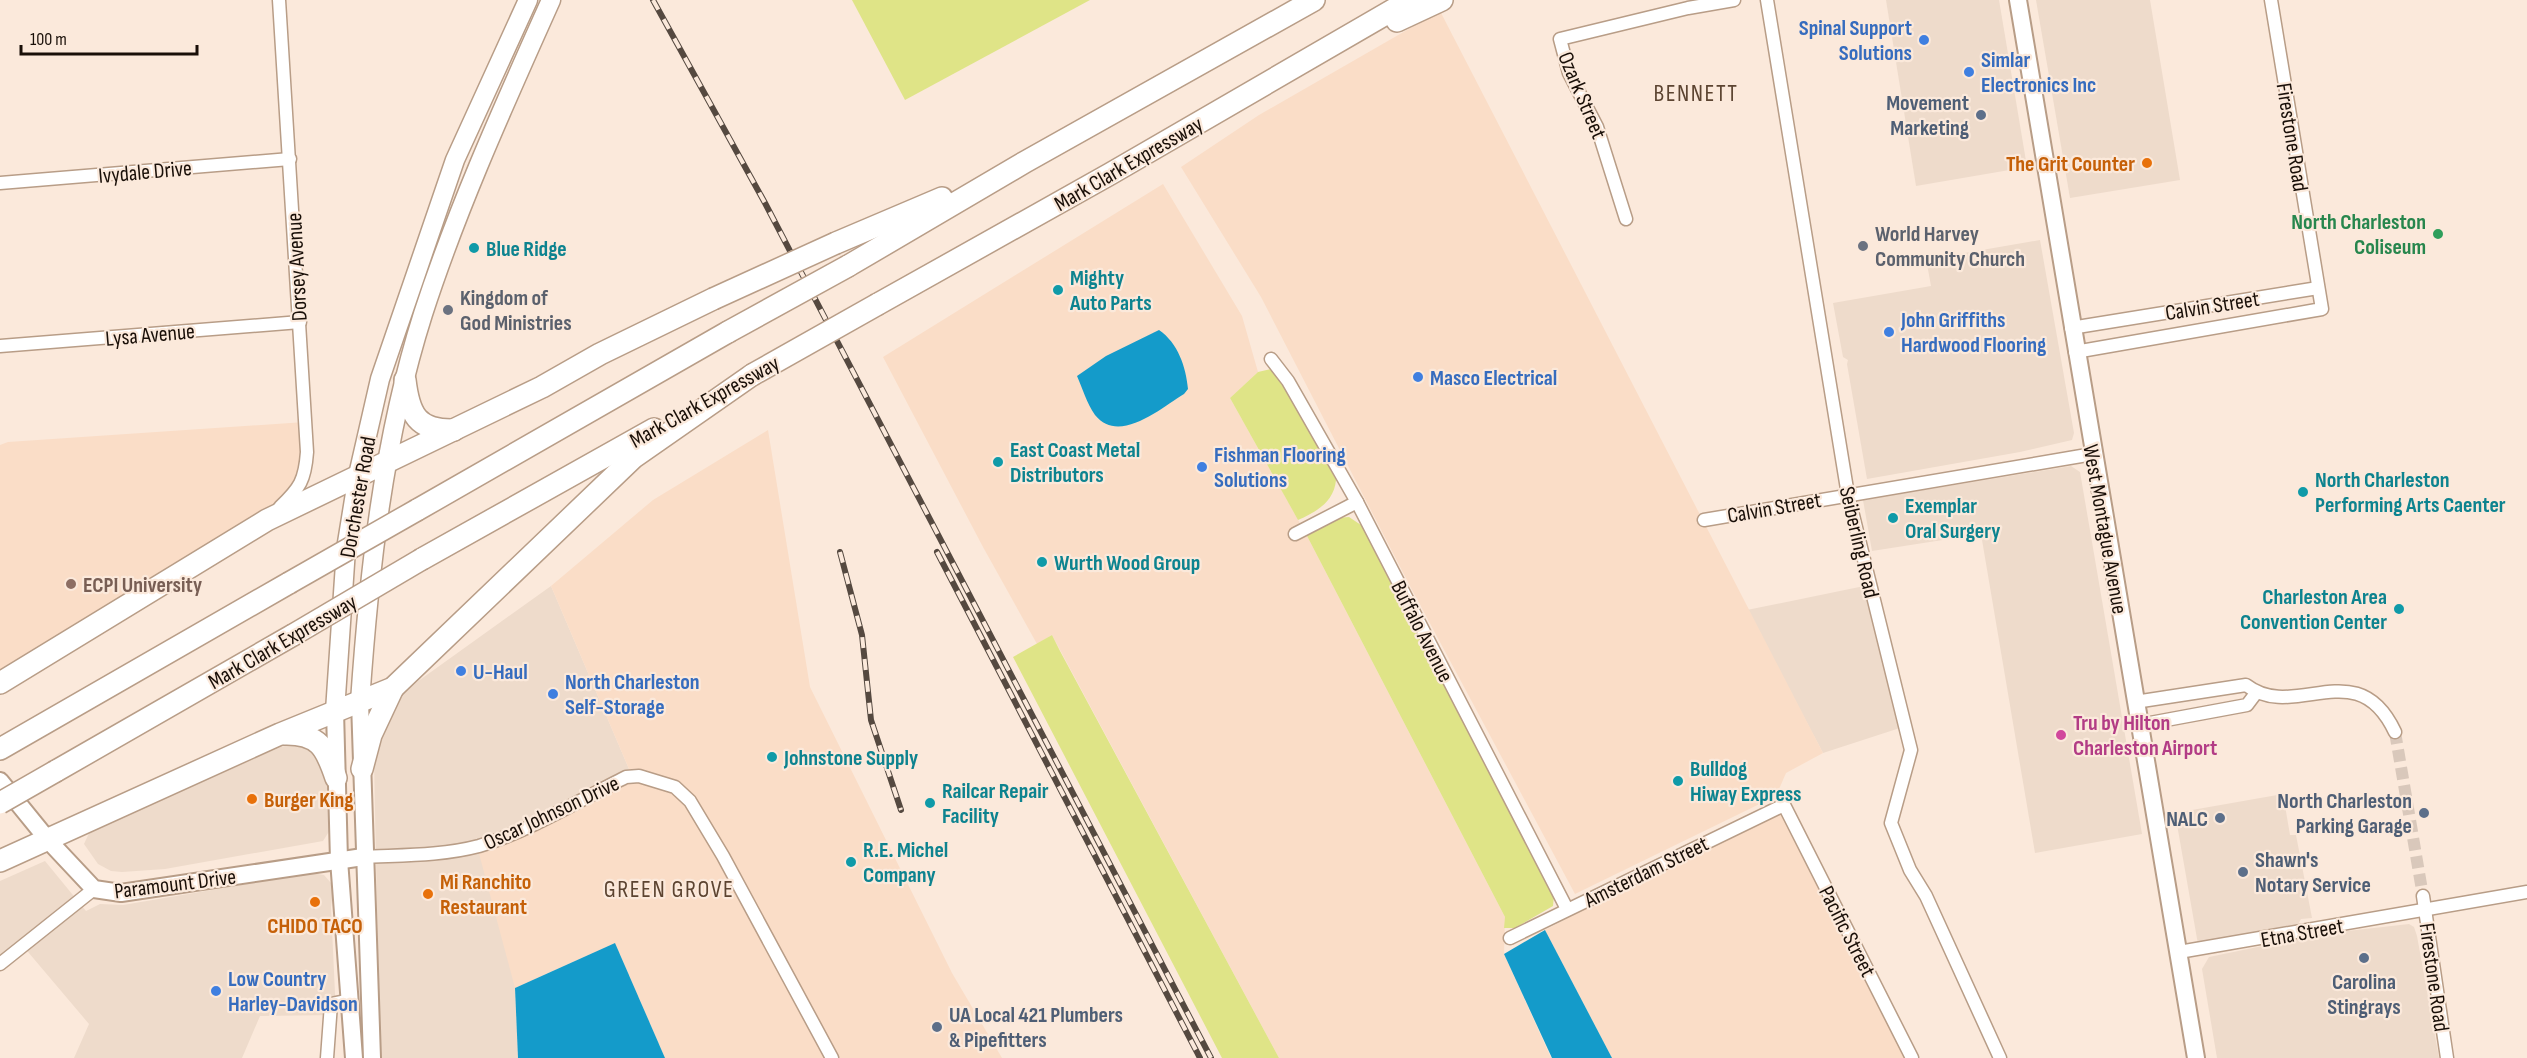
<svg xmlns="http://www.w3.org/2000/svg" width="2527" height="1058" font-family="'Sofia Sans Condensed',sans-serif">
<rect width="100%" height="100%" fill="#fbe9db"/>
<!-- commercial -->
<g fill="#eedbcb">
<path d="M1886,0H1999L2027,167L1916,186Z"/>
<path d="M2036,0H2150L2180,180L2070,198Z"/>
<path d="M2040,240L2074,433L2072,440L2020,452L1867,479L1847,364L1848,360L1843,357L1833,303L1931,286L1927,264L1930,259Z"/>
<path d="M2071,466L2080,472L2142,834L2035,853L1981,534L1872,551L1863,500Z"/>
<path d="M1869,585L1906,726L1823,753L1747,610Z"/>
<path d="M551,586L632,776L515,988L518,1058H380L374,761L383,713L417,682Z"/>
<path d="M299,743L309,744L327,772L330,830L323,841L165,869L122,872L111,871L98,864L84,844L91,829L98,823L281,747Z"/>
<path d="M2283,794L2290,835H2296L2312,918L2301,919L2293,933L2199,950L2175,813Z"/>
<path d="M45,861L86,911L100,904L123,905L312,873L324,875L331,883L333,891L331,907L336,1015L260,1016L242,1058H74L89,1024L23,946L0,964V881Z"/>
<path d="M2409,924L2414,927L2417,936L2439,1058H2217L2202,969L2209,957L2321,934Z"/>
</g>
<!-- built -->
<g fill="#faddc7">
<path d="M1440,11L1823,753L1786,773L1776,796L1575,894L1411,588L1261,297L1181,167L1259,115Z"/>
<path d="M1163,184L1242,316L1258,372L1230,398L1306,534L1505,917L1504,954L1551,1058H1279L1052,635L1037,644L983,547L883,357Z"/>
<path d="M305,422L306,470L284,497L0,672V445L8,442Z"/>
<path d="M768,430L810,687L952,973L1002,1058H665L615,943L515,988L477,846L632,776L551,586L653,500Z"/>
<path d="M1784,805L1912,1058H1612L1545,930Z"/>
</g>
<!-- green -->
<g fill="#dfe487">
<path d="M852,0H1090L905,100Z"/>
<path d="M1275,368L1336,480C1334,502 1316,512 1298,520L1230,398L1258,372Z"/>
<path d="M1349,517L1364,527L1554,895L1553,906L1515,928H1504L1505,917L1306,534L1337,518Z"/>
<path d="M1052,635L1060,651L1279,1058H1222L1013,657Z"/>
</g>
<!-- water -->
<g fill="#149bca">
<path d="M1159,330C1178,343 1186,367 1188,389L1184,394C1161,408 1119,445 1095,415C1087,404 1082,387 1077,376L1106,356Z"/>
<path d="M1545,930L1612,1058H1552L1504,954Z"/>
<path d="M615,943L665,1058H518L515,988Z"/>
</g>
<g fill="none" stroke-linecap="round" stroke-linejoin="round">
<!-- street-tunnel -->
<path stroke="#d9c8bb" stroke-width="12" stroke-dasharray="12 6" stroke-linecap="butt" d="M2395,732L2423,896"/>
<defs>
<g id="street">
<path d="M279,0L307,452C305,480 300,488 280,507"/>
<path d="M1767,0L1848,495L1911,750L1891,823L1910,870L1926,896L2000,1058"/>
<path d="M0,183L290,159"/>
<path d="M1626,219L1597,127L1569,73L1560,39L1688,8L1734,0"/>
<path d="M2071,328L2318,288"/>
<path d="M0,346L300,322"/>
<path d="M2075,352L2322,309L2271,0"/>
<path d="M1271,359L1288,381L1357,502L1567,909"/>
<path d="M1704,520L2093,454"/>
<path d="M1295,534L1357,502"/>
<path d="M2135,702L2246,685C2295,723 2357,651 2395,732"/>
<path d="M2139,725L2247,705L2256,693"/>
<path d="M363,857C402,855 441,856 479,846C530,831 578,801 626,777L639,776L675,787L690,801L723,856L832,1058"/>
<path d="M2423,896L2447,1058"/>
<path d="M1510,938L1784,805L1912,1058"/>
<path d="M2179,952L2527,892"/>
<path d="M0,964L94,889"/>
<path d="M327,1058L331,1004L350,1000"/>
</g>
<g id="secondary">
<path d="M2018,0L2196,1058"/>
<path d="M360,702L372,1058"/>
<path d="M335,711L339,860L354,1058"/>
<path d="M0,781L48,840L94,889L121,893L363,857"/>
</g>
<g id="primary">
<path d="M360,702C369,572 383,440 423,314C458,206 505,103 551,0"/>
<path d="M335,711L346,549L358,475L380,379L455,160L528,0"/>
</g>
<g id="highway">
<path d="M1397,21L1442,0"/>
<path d="M836,243L942,198"/>
<path d="M848,266L1025,162L1314,0"/>
<path d="M878,304L1110,174L1410,0"/>
<path d="M405,380C409,414 417,431 454,430"/>
<path d="M417,510L728,332"/>
<path d="M422,559L654,429"/>
<path d="M0,683L267,520L542,387L600,354L713,299"/>
<path d="M284,734C319,733 326,748 336,778"/>
<path d="M0,749L289,583"/>
<path d="M362,769L371,735L393,688"/>
<path d="M56,771L293,635"/>
<path d="M0,861L280,734L393,688L633,458L752,375"/>
</g>
</defs>
<!-- street casing -->
<use href="#street" stroke="#b89d87" stroke-width="15"/>
<!-- secondary casing -->
<use href="#secondary" stroke="#b89d87" stroke-width="20"/>
<!-- primary casing -->
<use href="#primary" stroke="#b89d87" stroke-width="21"/>
<!-- highway casing -->
<use href="#highway" stroke="#b89d87" stroke-width="24"/>
<!-- street -->
<use href="#street" stroke="#fff" stroke-width="12"/>
<!-- secondary -->
<use href="#secondary" stroke="#fff" stroke-width="16"/>
<!-- primary -->
<use href="#primary" stroke="#fff" stroke-width="18"/>
<!-- highway -->
<use href="#highway" stroke="#fff" stroke-width="21"/>
<defs>
<g id="rail">
<path d="M653,0L765,203L1211,1058"/>
<path d="M840,552L862,635L871,720L901,810"/>
<path d="M937,552L1200,1058"/>
</g>
</defs>
<!-- rail casing -->
<use href="#rail" stroke="#554940" stroke-width="6"/>
<!-- rail -->
<use href="#rail" stroke="#fbe9db" stroke-width="4" stroke-dasharray="11" stroke-linecap="butt"/>
<defs>
<g id="highway-bridge">
<path d="M713,299L836,243"/>
<path d="M728,332L848,266"/>
<path d="M752,375L878,304"/>
<path d="M289,583L417,510"/>
<path d="M293,635L422,559"/>
<path d="M0,803L56,771"/>
</g>
</defs>
<!-- highway-bridge casing -->
<use href="#highway-bridge" stroke="#b89d87" stroke-width="24" stroke-linecap="butt"/>
<!-- highway-bridge -->
<use href="#highway-bridge" stroke="#fff" stroke-width="21"/>
</g>
<!-- markers -->
<g fill="#3f7fe0" stroke="#fbe9db" stroke-width="2">
<circle cx="1924" cy="40" r="6"/>
<circle cx="1969" cy="72" r="6"/>
<circle cx="1889" cy="332" r="6"/>
<circle cx="1418" cy="377" r="6"/>
<circle cx="1202" cy="467" r="6"/>
<circle cx="461" cy="671" r="6"/>
<circle cx="553" cy="694" r="6"/>
<circle cx="216" cy="991" r="6"/>
</g>
<g fill="#5c6f8a" stroke="#fbe9db" stroke-width="2">
<circle cx="1981" cy="115" r="6"/>
<circle cx="2424" cy="813" r="6"/>
<circle cx="2220" cy="818" r="6"/>
<circle cx="2243" cy="872" r="6"/>
<circle cx="2364" cy="958" r="6"/>
<circle cx="937" cy="1027" r="6"/>
</g>
<g fill="#e8710a" stroke="#fbe9db" stroke-width="2">
<circle cx="2147" cy="163" r="6"/>
<circle cx="252" cy="799" r="6"/>
<circle cx="428" cy="894" r="6"/>
<circle cx="315" cy="902" r="6"/>
</g>
<circle fill="#2e9e5b" stroke="#fbe9db" stroke-width="2" cx="2438" cy="234" r="6"/>
<g fill="#6b7280" stroke="#fbe9db" stroke-width="2">
<circle cx="1863" cy="246" r="6"/>
<circle cx="448" cy="310" r="6"/>
</g>
<g fill="#0f9aa8" stroke="#fbe9db" stroke-width="2">
<circle cx="474" cy="248" r="6"/>
<circle cx="1058" cy="290" r="6"/>
<circle cx="998" cy="462" r="6"/>
<circle cx="2303" cy="492" r="6"/>
<circle cx="1893" cy="518" r="6"/>
<circle cx="1042" cy="562" r="6"/>
<circle cx="2399" cy="609" r="6"/>
<circle cx="772" cy="757" r="6"/>
<circle cx="1678" cy="781" r="6"/>
<circle cx="930" cy="803" r="6"/>
<circle cx="851" cy="862" r="6"/>
</g>
<circle fill="#8d6e63" stroke="#fbe9db" stroke-width="2" cx="71" cy="584" r="6"/>
<circle fill="#d1479c" stroke="#fbe9db" stroke-width="2" cx="2061" cy="735" r="6"/>
<g text-anchor="middle" stroke-width="4.5" stroke-linejoin="round" paint-order="stroke">
<!-- shop labels -->
<g font-size="22" font-weight="bold" fill="#366cbe" stroke="#fbe9db" text-anchor="start">
<text x="1912" y="35" text-anchor="end">Spinal Support<tspan x="1912" dy="25">Solutions</tspan></text>
<text x="1981" y="67">Simlar<tspan x="1981" dy="25">Electronics Inc</tspan></text>
<text x="1901" y="327">John Griffiths<tspan x="1901" dy="25">Hardwood Flooring</tspan></text>
<text x="1430" y="385">Masco Electrical</text>
<text x="1214" y="462">Fishman Flooring<tspan x="1214" dy="25">Solutions</tspan></text>
<text x="473" y="679">U-Haul</text>
<text x="565" y="689">North Charleston<tspan x="565" dy="25">Self-Storage</tspan></text>
<text x="228" y="986">Low Country<tspan x="228" dy="25">Harley-Davidson</tspan></text>
</g>
<!-- street labels -->
<g font-size="22" fill="#190f08" stroke="#fbe9db">
<text transform="translate(1583 95) rotate(67)" y="8">Ozark Street</text>
<text transform="translate(2293 137) rotate(81)" y="8">Firestone Road</text>
<text transform="translate(1128 163) rotate(-30)" y="8">Mark Clark Expressway</text>
<text transform="translate(145 171) rotate(-5)" y="8">Ivydale Drive</text>
<text transform="translate(296 267) rotate(-93)" y="8">Dorsey Avenue</text>
<text transform="translate(2212 305) rotate(-9)" y="8">Calvin Street</text>
<text transform="translate(150 334) rotate(-5)" y="8">Lysa Avenue</text>
<text transform="translate(704 401) rotate(-29)" y="8">Mark Clark Expressway</text>
<text transform="translate(357 497) rotate(-80)" y="8">Dorchester Road</text>
<text transform="translate(1774 507) rotate(-10)" y="8">Calvin Street</text>
<text transform="translate(2106 529) rotate(80)" y="8">West Montague Avenue</text>
<text transform="translate(1860 542) rotate(77)" y="8">Seiberling Road</text>
<text transform="translate(1423 631) rotate(63)" y="8">Buffalo Avenue</text>
<text transform="translate(282 641) rotate(-30)" y="8">Mark Clark Expressway</text>
<text transform="translate(551 812) rotate(-25)" y="8">Oscar Johnson Drive</text>
<text transform="translate(1646 871) rotate(-26)" y="8">Amsterdam Street</text>
<text transform="translate(175 883) rotate(-7)" y="8">Paramount Drive</text>
<text transform="translate(1848 931) rotate(63)" y="8">Pacific Street</text>
<text transform="translate(2302 932) rotate(-10)" y="8">Etna Street</text>
<text transform="translate(2435 977) rotate(82)" y="8">Firestone Road</text>
</g>
<!-- service labels -->
<g font-size="22" font-weight="bold" fill="#4e5e75" stroke="#fbe9db" text-anchor="end">
<text x="1969" y="110">Movement<tspan x="1969" dy="25">Marketing</tspan></text>
<text x="2412" y="808">North Charleston<tspan x="2412" dy="25">Parking Garage</tspan></text>
<text x="2208" y="826">NALC</text>
<text x="2255" y="867" text-anchor="start">Shawn's<tspan x="2255" dy="25">Notary Service</tspan></text>
<text x="2364" y="989" text-anchor="middle">Carolina<tspan x="2364" dy="25">Stingrays</tspan></text>
<text x="949" y="1022" text-anchor="start">UA Local 421 Plumbers<tspan x="949" dy="25">&amp; Pipefitters</tspan></text>
</g>
<!-- food labels -->
<g font-size="22" font-weight="bold" fill="#c56008" stroke="#fbe9db" text-anchor="start">
<text x="2135" y="171" text-anchor="end">The Grit Counter</text>
<text x="264" y="807">Burger King</text>
<text x="440" y="889">Mi Ranchito<tspan x="440" dy="25">Restaurant</tspan></text>
<text x="315" y="933" text-anchor="middle">CHIDO TACO</text>
</g>
<!-- leisure labels -->
<g font-size="22" font-weight="bold" fill="#27864d" stroke="#fbe9db" text-anchor="end">
<text x="2426" y="229">North Charleston<tspan x="2426" dy="25">Coliseum</tspan></text>
</g>
<!-- worship labels -->
<g font-size="22" font-weight="bold" fill="#5b616d" stroke="#fbe9db" text-anchor="start">
<text x="1875" y="241">World Harvey<tspan x="1875" dy="25">Community Church</tspan></text>
<text x="460" y="305">Kingdom of<tspan x="460" dy="25">God Ministries</tspan></text>
</g>
<!-- culture labels -->
<g font-size="22" font-weight="bold" fill="#0d838f" stroke="#fbe9db" text-anchor="start">
<text x="486" y="256">Blue Ridge</text>
<text x="1070" y="285">Mighty<tspan x="1070" dy="25">Auto Parts</tspan></text>
<text x="1010" y="457">East Coast Metal<tspan x="1010" dy="25">Distributors</tspan></text>
<text x="2315" y="487">North Charleston<tspan x="2315" dy="25">Performing Arts Caenter</tspan></text>
<text x="1905" y="513">Exemplar<tspan x="1905" dy="25">Oral Surgery</tspan></text>
<text x="1054" y="570">Wurth Wood Group</text>
<text x="2387" y="604" text-anchor="end">Charleston Area<tspan x="2387" dy="25">Convention Center</tspan></text>
<text x="784" y="765">Johnstone Supply</text>
<text x="1690" y="776">Bulldog<tspan x="1690" dy="25">Hiway Express</tspan></text>
<text x="942" y="798">Railcar Repair<tspan x="942" dy="25">Facility</tspan></text>
<text x="863" y="857">R.E. Michel<tspan x="863" dy="25">Company</tspan></text>
</g>
<!-- education labels -->
<g font-size="22" font-weight="bold" fill="#785e54" stroke="#fbe9db" text-anchor="start">
<text x="83" y="592">ECPI University</text>
</g>
<!-- hotel labels -->
<g font-size="22" font-weight="bold" fill="#b23c85" stroke="#fbe9db" text-anchor="start">
<text x="2073" y="730">Tru by Hilton<tspan x="2073" dy="25">Charleston Airport</tspan></text>
</g>
<!-- neighbourhood labels -->
<g font-size="24" letter-spacing="1.5" fill="#5c4431" stroke="#fbe9db">
<text x="1696" y="101">BENNETT</text>
<text x="669" y="897">GREEN GROVE</text>
</g>
</g>
<!-- scale -->
<path d="M21 45v9h176v-9" fill="none" stroke="#190f08" stroke-width="3"/>
<text x="30" y="45" font-size="18" fill="#190f08" stroke="#fbe9db" stroke-width="4.5" paint-order="stroke">100 m</text>
</svg>
